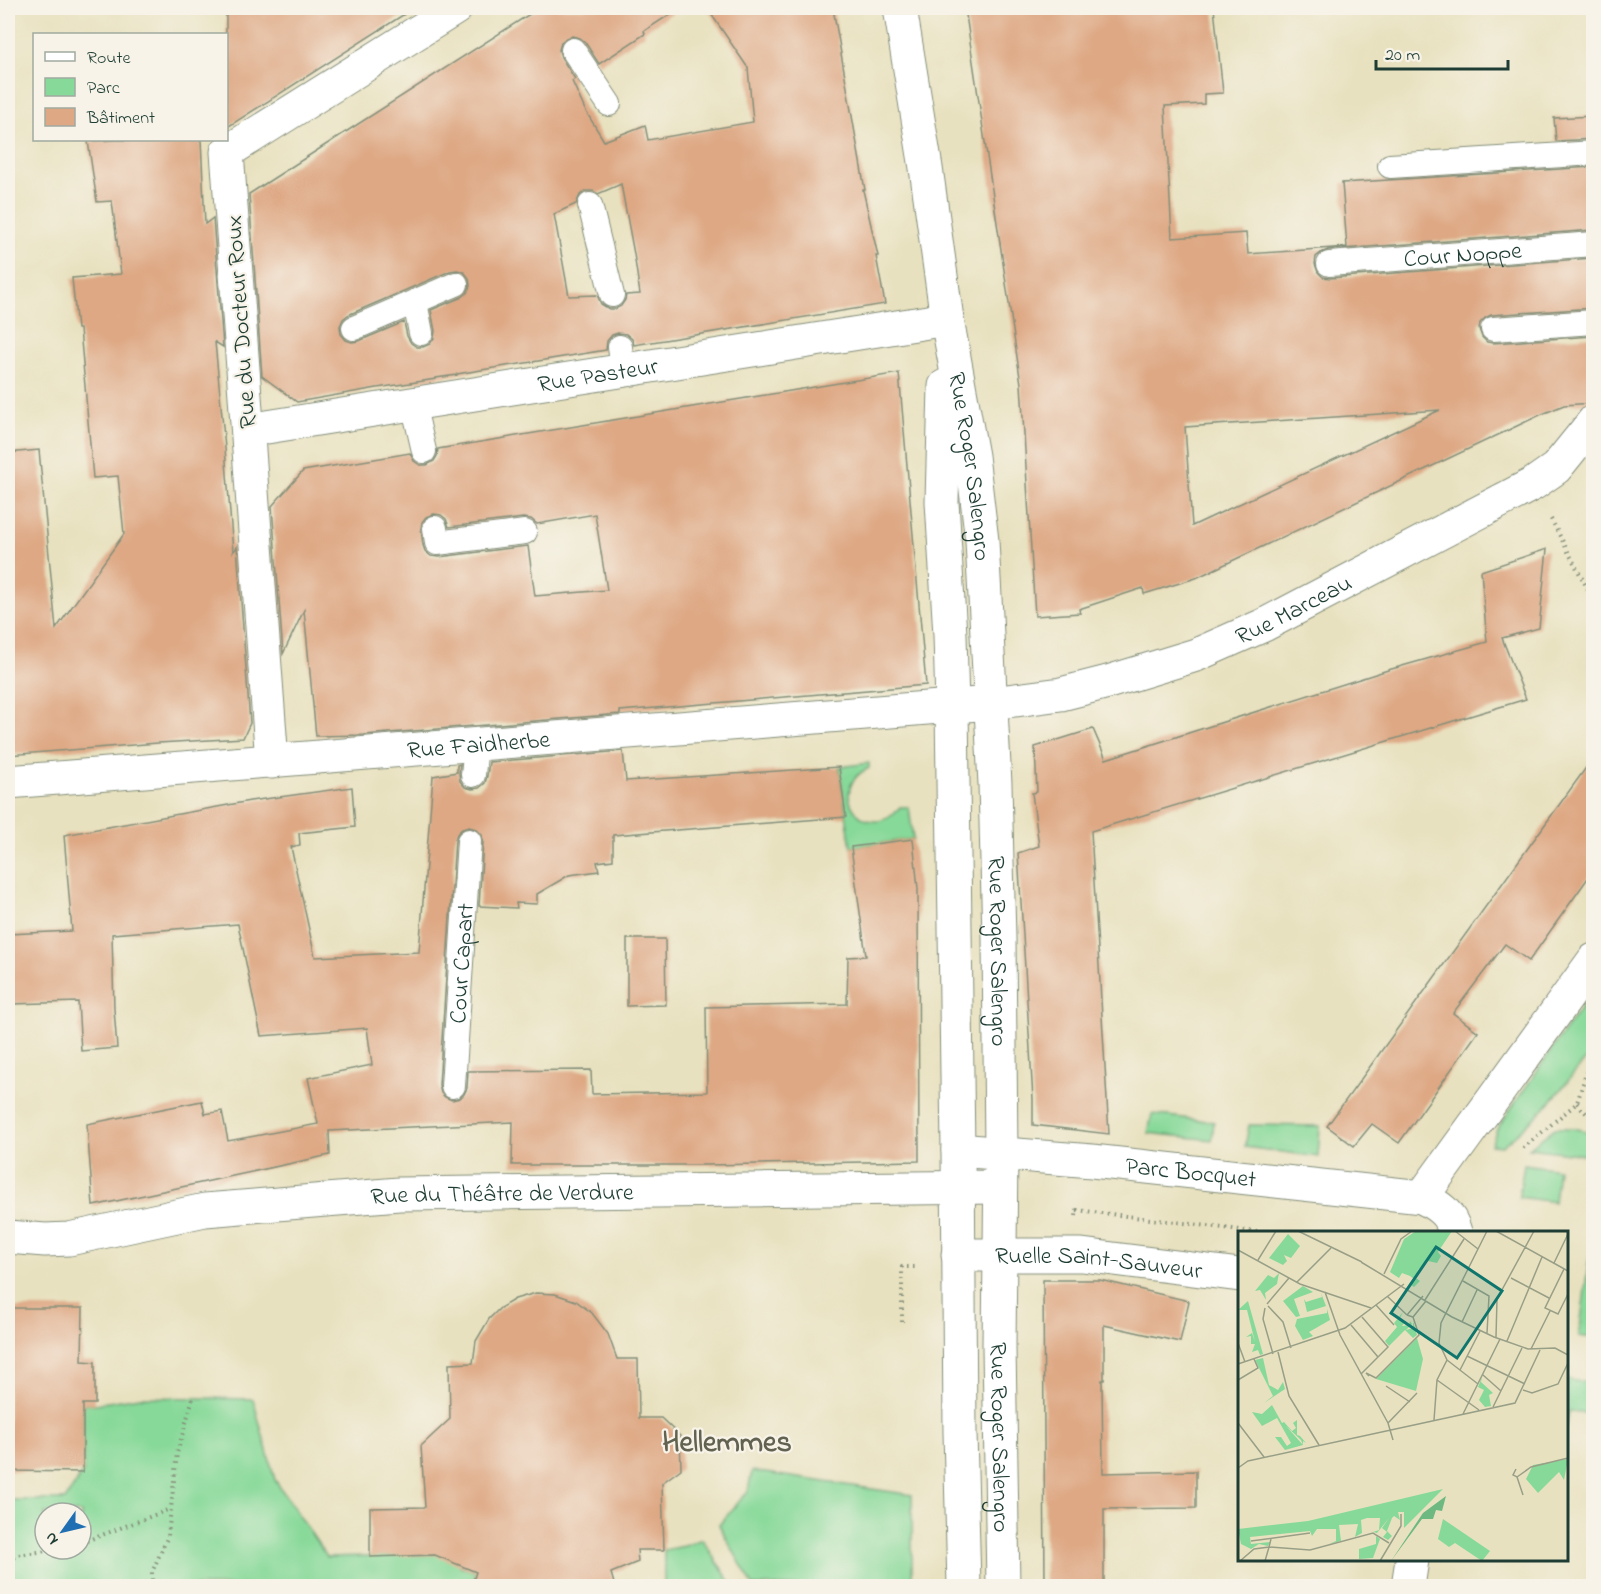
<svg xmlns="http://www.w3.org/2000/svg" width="1601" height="1594" font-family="'Indie Flower',sans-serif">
<rect width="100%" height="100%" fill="#f7f3e8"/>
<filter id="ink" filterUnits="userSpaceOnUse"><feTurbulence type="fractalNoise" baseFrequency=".0167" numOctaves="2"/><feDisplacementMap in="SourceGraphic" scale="12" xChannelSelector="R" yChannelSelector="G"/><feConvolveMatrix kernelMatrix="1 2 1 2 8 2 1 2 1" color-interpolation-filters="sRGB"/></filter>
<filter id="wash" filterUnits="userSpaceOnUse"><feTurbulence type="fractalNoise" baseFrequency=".008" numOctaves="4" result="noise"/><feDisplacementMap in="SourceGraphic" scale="24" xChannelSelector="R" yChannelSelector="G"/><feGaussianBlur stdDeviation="1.35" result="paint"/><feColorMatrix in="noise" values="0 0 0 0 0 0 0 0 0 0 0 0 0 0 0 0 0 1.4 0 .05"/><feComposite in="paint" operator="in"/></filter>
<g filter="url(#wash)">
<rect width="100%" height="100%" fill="#e8e1bf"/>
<!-- green -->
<g fill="#87d999" stroke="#538b66" stroke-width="1.5" fill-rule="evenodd">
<path d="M869,763V768C823,789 867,848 900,807H909L913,839L851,847L839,767Z"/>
<path d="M1593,990V1053C1577,1067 1565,1086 1550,1102C1535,1118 1519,1132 1502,1146L1491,1145L1497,1129Z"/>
<path d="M1152,1114L1214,1122L1212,1140L1148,1133Z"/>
<path d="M1249,1125L1320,1126L1318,1157L1245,1147Z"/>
<path d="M1555,1128H1573L1593,1133V1156L1529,1148Z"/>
<path d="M1524,1164L1558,1169L1554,1202L1519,1197Z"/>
<path d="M1589,1259L1593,1264V1338L1579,1336Z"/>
<path d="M1567,1380L1593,1383L1594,1414L1569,1411L1567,1426Z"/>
<path d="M140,1397L253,1399L275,1480L327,1557L459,1554L460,1566L476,1572L471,1586H8V1500H65L83,1472V1404H95ZM45,1513H81V1549H45Z"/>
<path d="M752,1471L912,1495V1586H753L719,1525L748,1491Z"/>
<path d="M702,1539L733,1586H664V1550L685,1546Z"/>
</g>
<g id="blocks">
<!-- building -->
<g fill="#dea884" fill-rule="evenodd">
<path d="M226,8H414L226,128Z"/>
<path d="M539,8H680L644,31L645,34L599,64L585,42L580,38L572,36L566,38L561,43L559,50L561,57L575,79L572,81L585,110L604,141L645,125L648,140L753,122L748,68L707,8H833L865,190H863L878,256H876L885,304L634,345L632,339L626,334L618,333L612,335L607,341L606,350L457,374V375L436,378V379L377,388L297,402L262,376L249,194ZM621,184L634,254L640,294L626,295L625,300L621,306L615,309H609L601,304L597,295L569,296L554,214L576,204L580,195L586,191H593L598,194ZM457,270L464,272L469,278L470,286L467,293L462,297L431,310L435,331L434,338L430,344L423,347H417L411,343L407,336L404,322L359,341L352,342L346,340L341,334L340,326L343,319L348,315L450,271Z"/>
<path d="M965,8H1214L1223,93L1204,94V104L1165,106L1172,238L1246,233L1248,254L1347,247L1342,183L1593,167V230L1328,250L1321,253L1316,257L1315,264L1318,272L1323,277L1330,278L1593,258V308L1491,315L1485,318L1480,323L1479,329L1482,337L1487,342L1493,343L1593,336V403L1564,405L1540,415L1196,578L1144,594L1143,588L1079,609L1080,613L1035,616L1021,384ZM1440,410L1192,526L1185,427Z"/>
<path d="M1593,116V139L1556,141L1554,118Z"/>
<path d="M116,140H201L205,224L213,218L223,347L215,342L225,448L233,552L237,547L250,723L243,738L158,743L8,755V453L39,450L56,629L124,534L118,476L93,478L80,329H77L72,278L121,274L112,201L97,202L88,141Z"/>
<path d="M899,373L926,685L620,711V714L364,735L316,736L304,610L283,654L272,506L303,471L410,453L414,461L420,465H427L434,461L437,456L438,449ZM434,514L441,515L446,519L449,527L523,518L531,519L537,524L595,514L607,590L535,596L528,546L439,557L431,556L425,551L423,545L421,529L422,522L426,517Z"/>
<path d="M1547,549L1539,628L1502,638L1526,699L1091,831L1109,1134L1033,1125V1099L1018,853L1039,846L1032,793L1037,792L1035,747L1093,729L1106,759L1388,670L1487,642L1481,571Z"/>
<path d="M623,751L626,781L839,767L846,817L613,835V860L597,862L599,871L569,875L537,894V904L516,903L517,908L479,906L483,842L482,835L476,829L469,827L462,829L457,834L455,840L439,1085L441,1093L445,1097L452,1100L460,1098L464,1094L467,1088L468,1071L591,1070L592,1094L707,1092L706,1007L847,1004L848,957L866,956L851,847L913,839L918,889L919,1161L707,1165H512L513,1122L329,1131L330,1155L93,1206L87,1124L202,1101L205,1114L222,1111L228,1141L318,1124L308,1078L372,1065L367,1028L261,1036L238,924L112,934L114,1009L117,1048L81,1051L78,1002L11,1004V997H8V934L72,931L64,835L250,801L352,787L355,827L299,833L300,845L291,847L315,957L419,952L433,776L457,772V765L460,764L459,774L460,781L465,787L472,789L479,788L485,783L487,776L489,762Z"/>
<path d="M1593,758V871L1529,961L1505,944L1453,1013L1478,1032L1399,1143L1372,1124L1354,1146L1327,1126Z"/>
<path d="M627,939H665L666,1005L627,1006Z"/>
<path d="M1043,1280H1100L1189,1301L1180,1342L1104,1325V1380H1102L1103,1473L1196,1471V1508L1104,1509V1587H1045Z"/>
<path d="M536,1293L555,1294L576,1301L592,1313L608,1334L617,1359H638L639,1418H661L680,1436L681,1469L662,1483L664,1550H637L638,1562L611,1573L615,1587H471L476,1572L435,1555L370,1557V1508L425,1507L421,1446L450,1419L449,1364L473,1363L476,1341L489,1319L500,1308L515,1299Z"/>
<path d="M8,1308H83L82,1361L95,1362V1404H83V1472L8,1471Z"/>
</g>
</g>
</g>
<g filter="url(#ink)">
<use href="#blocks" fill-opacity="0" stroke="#848f7a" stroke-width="1.5"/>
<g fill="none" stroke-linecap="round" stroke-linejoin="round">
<defs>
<g id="lane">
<path d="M573,50L609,104"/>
<path d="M1390,166L1594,153"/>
<path d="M590,205L612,295"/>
<path id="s1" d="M1329,264L1594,244"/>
<path d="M415,302L421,333"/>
<path d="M354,328L456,284"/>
<path d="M1493,329L1594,322"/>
<path d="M620,347L623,370"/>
<path d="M413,403L424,451"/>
<path d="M435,528L437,543L525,532"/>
<path d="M473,775L476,744"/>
<path id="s2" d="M453,1086L469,841"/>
</g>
<g id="street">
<path id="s3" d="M248,430L947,319"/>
<path id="s4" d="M952,706L992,703L1061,694L1108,682L1196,655L1264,625L1533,484L1556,468L1594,421"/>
<path d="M272,762L227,152L456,8"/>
<path id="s5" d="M958,1150L1092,1161L1422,1197C1439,1206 1450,1213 1455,1232"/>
<path d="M1422,1197L1594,960"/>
<path id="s6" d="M8,1237L45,1240L69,1239L205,1210L399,1194L1000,1187"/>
<path id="s7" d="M958,1255H1082L1240,1275"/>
<path d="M1408,1586L1412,1560"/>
</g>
<g id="secondary">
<path id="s8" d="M900,8L926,168L947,319L972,456L982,541L995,784L999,938L1001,1153L999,1347L1003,1586"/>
<path d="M945,386L942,502L950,635L952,706L958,1150L960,1432L964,1586"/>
<path id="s9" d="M8,782L952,706"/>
</g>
</defs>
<!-- lane casing -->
<use href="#lane" stroke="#848f7a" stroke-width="26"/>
<!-- street casing -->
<use href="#street" stroke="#848f7a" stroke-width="35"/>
<!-- secondary casing -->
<use href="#secondary" stroke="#848f7a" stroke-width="35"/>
<!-- path -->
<g stroke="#848f7a" stroke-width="4" stroke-dasharray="1.5 4.5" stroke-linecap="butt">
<path d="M1551,519L1594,601"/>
<path d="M1577,1103L1594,1122"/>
<path d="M1523,1148L1577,1103L1587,1070L1594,1064"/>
<path d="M1076,1216L1077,1210L1257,1232"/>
<path d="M902,1322V1267H919"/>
<path d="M81,1543L170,1509"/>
<path d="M8,1560L18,1555L59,1549"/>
<path d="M152,1586V1572L168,1536L177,1453L193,1398"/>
</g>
<!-- lane -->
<use href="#lane" stroke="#fff" stroke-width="24"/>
<!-- street -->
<use href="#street" stroke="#fff" stroke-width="33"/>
<!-- secondary -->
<use href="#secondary" stroke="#fff" stroke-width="33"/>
</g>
</g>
<g text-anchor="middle" stroke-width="4.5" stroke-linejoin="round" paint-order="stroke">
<!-- street labels -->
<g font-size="24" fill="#1f3d34" stroke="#f7f3e8">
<text dy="8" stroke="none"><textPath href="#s1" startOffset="134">Cour Noppe</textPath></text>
<text transform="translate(240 322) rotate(-94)" y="8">Rue du Docteur Roux</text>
<text dy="8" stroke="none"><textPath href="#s3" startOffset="354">Rue Pasteur</textPath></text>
<text dy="8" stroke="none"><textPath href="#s8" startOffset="464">Rue Roger Salengro</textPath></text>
<text dy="8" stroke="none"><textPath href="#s4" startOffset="358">Rue Marceau</textPath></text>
<text dy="8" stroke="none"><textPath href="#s9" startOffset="472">Rue Faidherbe</textPath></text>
<text dy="8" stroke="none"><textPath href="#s8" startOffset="950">Rue Roger Salengro</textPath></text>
<text dy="8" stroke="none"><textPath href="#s2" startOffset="123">Cour Capart</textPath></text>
<text dy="8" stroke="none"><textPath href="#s5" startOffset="234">Parc Bocquet</textPath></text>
<text dy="8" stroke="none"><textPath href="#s6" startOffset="498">Rue du Théâtre de Verdure</textPath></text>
<text dy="8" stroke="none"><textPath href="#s7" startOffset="141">Ruelle Saint-Sauveur</textPath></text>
<text dy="8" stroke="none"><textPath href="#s8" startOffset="1436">Rue Roger Salengro</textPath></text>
</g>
<!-- district labels -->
<g font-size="30" font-weight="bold" fill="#626250" stroke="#f7f3e8">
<text x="727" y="1451">Hellemmes</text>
</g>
</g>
<!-- overview -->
<g transform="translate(1238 1231)">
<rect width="330" height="330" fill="#e8e1bf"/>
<path d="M178,0H214L200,21L203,25L199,32L190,30L180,39L178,47L182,50L176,56L172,53L176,48L172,45L164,42L161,47L152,41L166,8ZM50,3L62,15L53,27L46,24L49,30L45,34L31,27ZM41,42L39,53L27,62L28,69L22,59L17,60L30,44L36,47ZM65,55L75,61L56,68L62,85L58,86L45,70ZM83,62L88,75L69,81L66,68L68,71L84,66ZM10,70L25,123L22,124L20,119L14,121L17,113H13V105L8,106L14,102L17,111L9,79H0ZM89,78L92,89L71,101L75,105L65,109L57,95L59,88L89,82ZM165,81L161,89L167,91L164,95L171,94L172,90L174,93L168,99L175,97V90L179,104L175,107L167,99L151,115L147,110L159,96L156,92ZM179,107L185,128L178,160L138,148ZM25,127L31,154L40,159L45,151L47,158L26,172L35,165L17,129ZM244,146L243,151L255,162L251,164L253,175L247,176L241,169L246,159L240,156ZM34,174L44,192L46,191L54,200L58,197L55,192L59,189V204L62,205L68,212L65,210V214L63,209L48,195L65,214L47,219L37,206H43L49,215L53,212L39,187L24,195L14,181L24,183ZM330,228L326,249L321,241L300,262L288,248L295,234ZM205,258L166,297V281H160L162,289L156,285L154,287L149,300L154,305L150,309L145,306L149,301L144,297L151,287L139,302L135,301L141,299L142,287H129L123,289L124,302L117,306L120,293L101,294L103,310L91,313L98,310V298H79L74,305L72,300L12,306L13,313L32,311L30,315L21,313L13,318L3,313L0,298L70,290ZM205,288L252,320L244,330L217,312L211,316L200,308ZM138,305L142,308L135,327L121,328V318L138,313Z" fill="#87d999"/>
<path d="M208,265L204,280L198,279L195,288H184L153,330L185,282Z" fill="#6db981"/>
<path fill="none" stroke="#989f87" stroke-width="1.5" d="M60,0L124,31M217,0L240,18M258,0L330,40M0,19L62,53L133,77M20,29L38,0M123,31L214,86L256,106L290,118L317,117L330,124M316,32L330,3M326,38L307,77L320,83L330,63M146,43L163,8L174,0M273,47L311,67M225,50L251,65L249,102M59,51L93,17M87,61L102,104L150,192L155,209M149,65L169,84M187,69L226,8M29,73L51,47M138,74L156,94M30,75L45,91L53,117M27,77L25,88L35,123M169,84L175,86L188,70M169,84L185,65M224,91L239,59M113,94L140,126M258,106L259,68L296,0M269,110L304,26M0,112L7,131M293,118L312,80M40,121L51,165L81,214M229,125L287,153M209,129L240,153M0,133L107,97L166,53M222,139L242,100M123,143L150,116L124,86M245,144L263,160M131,145L128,142L138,147L181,104L175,86M0,149L20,137L16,128M199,149L241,179M148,155L172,171M285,159L294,162L320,153L330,132M255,176L284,117M225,183L262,108M196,189L199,149L209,129L201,112L203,92L249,0M0,192L26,226M150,192L179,162M0,237L10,230L277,172L302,119M278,238L275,244L279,246L293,236L330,227M279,246L285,264M13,310L72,302M2,330L16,318L31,316L33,308M27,330L31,316L72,319L135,302L151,312M142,330L163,295V283"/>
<path fill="#0f766e" fill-opacity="0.15" stroke="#0f766e" stroke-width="3" d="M198,16L264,60L219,127L153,82Z"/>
<rect width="330" height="330" fill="none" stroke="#1f3d34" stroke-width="3"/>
</g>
<!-- margin -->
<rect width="1601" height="1594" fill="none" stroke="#f7f3e8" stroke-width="30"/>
<!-- legend -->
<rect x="33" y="33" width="195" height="108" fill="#f7f3e8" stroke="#a1aaa0" stroke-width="1.5"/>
<rect x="45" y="52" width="30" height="9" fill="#ffffff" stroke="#a1aaa0" stroke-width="1.5"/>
<text x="87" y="63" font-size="18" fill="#1f3d34">Route</text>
<rect x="45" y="78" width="30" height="18" fill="#87d999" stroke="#a1aaa0" stroke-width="1.5"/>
<text x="87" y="93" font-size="18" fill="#1f3d34">Parc</text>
<rect x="45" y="108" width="30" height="18" fill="#dea884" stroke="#a1aaa0" stroke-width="1.5"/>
<text x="87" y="123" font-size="18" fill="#1f3d34">Bâtiment</text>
<!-- north arrow -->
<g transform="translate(63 1531) rotate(236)"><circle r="28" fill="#f7f3e8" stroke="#a1aaa0" stroke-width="1.5"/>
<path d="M0-4.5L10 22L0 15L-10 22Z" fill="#1f6fb2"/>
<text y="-9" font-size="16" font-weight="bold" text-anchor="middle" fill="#1f3d34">N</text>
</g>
<!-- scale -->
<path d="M1376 60v9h132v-9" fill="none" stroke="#1f3d34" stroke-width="3"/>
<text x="1385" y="60" font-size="18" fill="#1f3d34" stroke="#f7f3e8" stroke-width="4.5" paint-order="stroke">20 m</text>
</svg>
